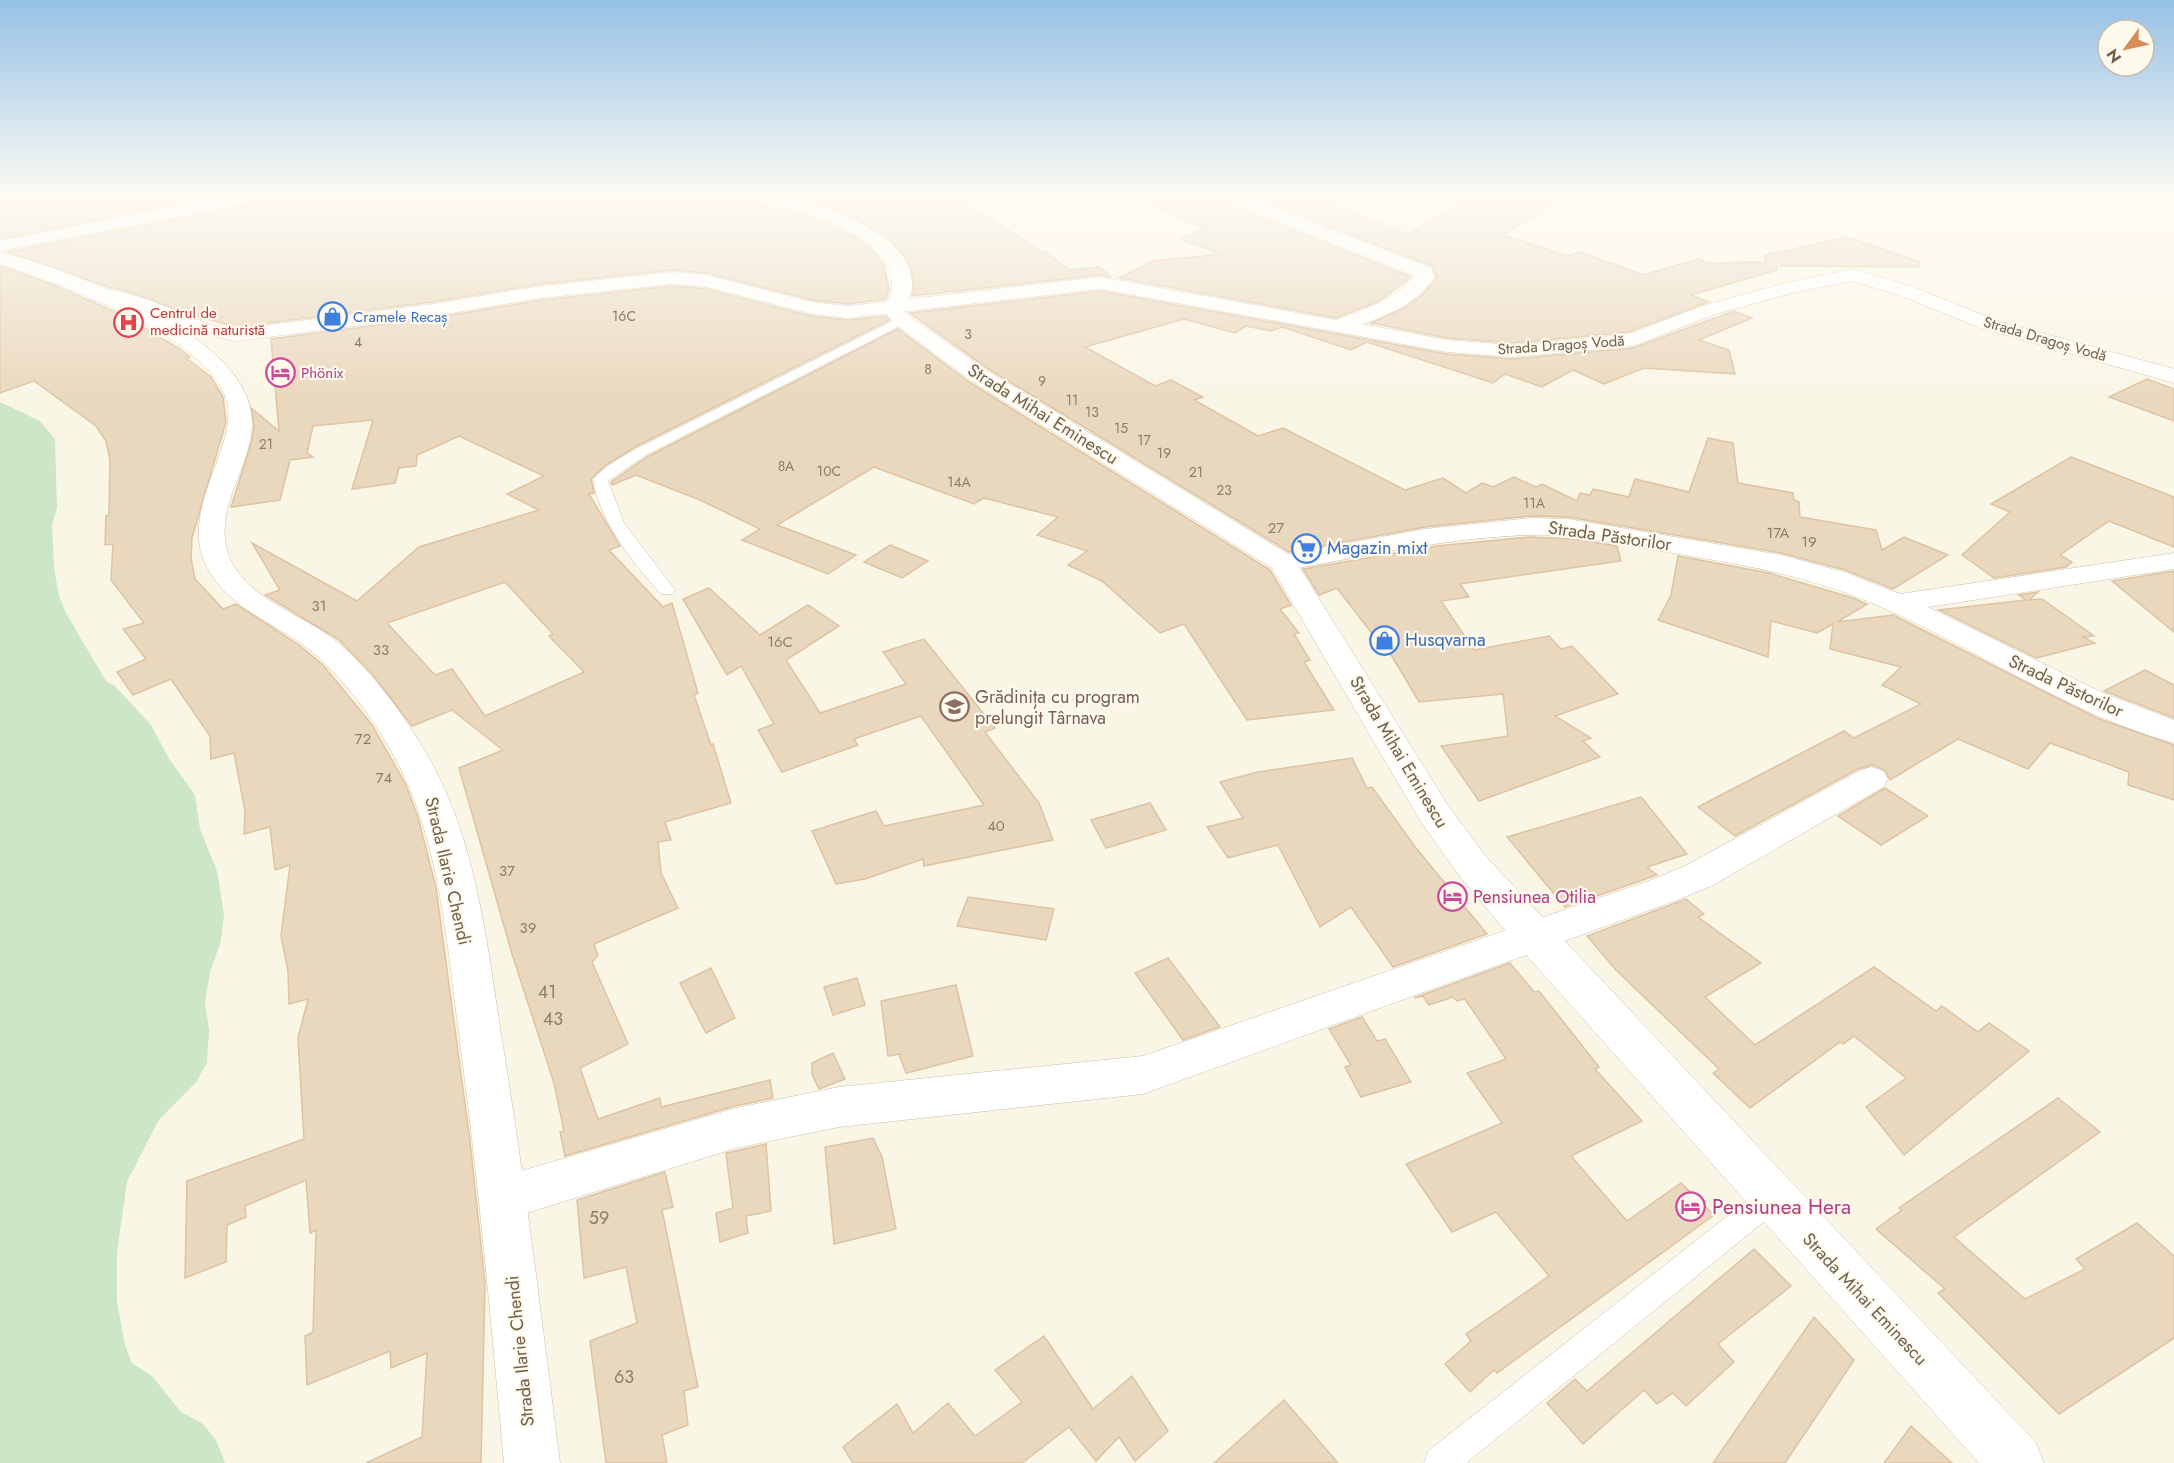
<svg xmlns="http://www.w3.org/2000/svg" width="2174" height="1463" font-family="Jost,sans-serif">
<rect width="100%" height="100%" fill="#faf6e6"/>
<!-- green -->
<path fill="#cde6c6" d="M0,402L40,421L55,439L57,508L52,524L54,568L59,596L66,613L106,681L115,686L151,725L170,760L195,795L200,829L217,871L224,914L221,941L210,972L205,1003L209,1030L207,1063L197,1081L158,1121L127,1182L117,1253V1302L125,1345L132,1363L152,1376L181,1412L202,1423L216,1440L225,1463H0Z"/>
<!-- building -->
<g fill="#ead8be" stroke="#ddc3a2" stroke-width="1.5" fill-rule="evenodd">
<path d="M30,196H218L0,239V206Z"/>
<path d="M266,196H747L750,202L814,218L856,237L872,250L884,265L889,290L886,299L848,304L812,300L707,273L673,270L542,284L433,302L236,327L189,314L127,291L108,287L8,252L256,203Z"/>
<path d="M787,196H956L1041,252L1045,251L1069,270L1099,267L1112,277L1100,275L912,296L914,288L911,267L900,250L884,235L842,212Z"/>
<path d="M1132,196H1220L1223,202L1411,277L1379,301L1336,318L1119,278L1153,261L1222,254L1180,239L1205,229Z"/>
<path d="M1251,196H1311L1407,234L1474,196H1565L1503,235L1567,256L1580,252L1643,275L1698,259L1708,263L1766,262L1765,255L1847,237L1920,262L1919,267L1776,266L1777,270L1691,295L1709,302L1628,332L1513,343L1447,338L1371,323L1404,308L1422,295L1437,278L1432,266Z"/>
<path d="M0,266L56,286L125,316L180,349L190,357L186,358L211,377L223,397L226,422L192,538L191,558L195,579L223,609L236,604L299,645L323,665L372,725L405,783L418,817L436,888L470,1141L485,1283L481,1463H366L422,1437L427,1353L391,1368L390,1351L307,1385L305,1336L313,1332L316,1230L310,1233L306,1180L245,1206L246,1217L227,1225L226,1262L185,1278L187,1181L304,1139L298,1038L308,999L289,1004L288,971L281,936L290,865L275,870L270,827L244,834L245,811L234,753L211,759L210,736L171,679L133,695L117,672L146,659L123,629L144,623L111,580L113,544L105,545L106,516L109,515L110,460L106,441L96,426L34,381L0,393Z"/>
<path d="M673,286L706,289L811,316L848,320L886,316L889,320L635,447L606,465L591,479L594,493L589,494L620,546L609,550L663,607L672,603L698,693L694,695L711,745L713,744L731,803L665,822L671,840L658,842L661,873L678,908L594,944L598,955L592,962L628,1044L580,1068L598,1119L660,1098L661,1107L770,1080L773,1098L735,1106L565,1156L560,1132L564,1131L554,1083L512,954L459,768L503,750L452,710L412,726L373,675L338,639L265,595L280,590L252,543L357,601L419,547L539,510L507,494L544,476L459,436L417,455L416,466L399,468L395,483L352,489L373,420L313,426L307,453L313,457L290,460L280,500L231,507L251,444L254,426L251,408L279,431L271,339L433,318L542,300ZM505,582L553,634L549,636L584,672L485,716L452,669L435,675L387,623Z"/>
<path d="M1100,291L1447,354L1513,359L1633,348L1734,311L1752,318L1699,340L1729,350L1735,374L1644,368L1604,384L1573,370L1542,387L1505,374L1493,383L1367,342L1351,350L1282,327L1271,331L1246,326L1235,333L1184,319L1085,347L1155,386L1171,380L1203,397L1194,400L1258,436L1283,428L1405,490L1443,478L1466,493L1482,483L1493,487L1514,477L1536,487L1542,484L1577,501L1580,493L1590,495L1593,489L1629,497L1635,479L1689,492L1708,438L1733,443L1738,483L1793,493L1794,500L1799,502L1800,517L1876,530L1882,550L1904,537L1948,555L1893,589L1845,570L1781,553L1568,517L1532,516L1425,527L1289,552L987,368L910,313Z"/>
<path d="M898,329L969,382L1270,570L1291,605L1280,609L1299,633L1294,634L1310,660L1304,662L1334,710L1247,720L1184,624L1160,633L1102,581L1068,565L1087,551L1037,535L1058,517L984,498L974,504L874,467L777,525L856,555L828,574L742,540L760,529L700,500L636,475L612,485L611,482L647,457Z"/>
<path d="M2147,379L2174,389V421L2109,397Z"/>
<path d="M2071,457L2174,497V547L2109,521L2060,555L2072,562L2066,567L1994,578L1962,555L2010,512L1991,504Z"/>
<path d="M1529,537L1576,539L1617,546L1621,561L1460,584L1469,597L1441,601L1474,650L1549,636L1561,649L1572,646L1618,694L1555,716L1591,738L1583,741L1600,757L1479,801L1441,746L1508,736L1503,694L1419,702L1387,648L1384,649L1337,588L1319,595L1303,569L1436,546Z"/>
<path d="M890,545L928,561L902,578L864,562Z"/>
<path d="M1678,556L1769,573L1853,598L1867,604L1837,622L1893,615L2097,718L2174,745V800L2128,785L2129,772L2050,743L2028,769L1958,739L1890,780L1885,770L1872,765L1858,769L1735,836L1698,807L1844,731L1854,738L1921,704L1882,685L1901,667L1830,649L1833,624L1817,633L1771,621L1768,657L1658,620L1671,595Z"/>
<path d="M2174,571V632L2112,581Z"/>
<path d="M709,588L760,635L808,605L839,626L786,660L820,713L906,684L883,652L924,639L995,728L985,732L1039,803L1053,840L924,866L923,859L865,879L836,884L812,831L876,811L884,826L984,805L921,716L854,739L858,745L782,772L758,730L774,724L741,666L727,675L683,599Z"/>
<path d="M2038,592L2029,600L2042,599L2094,636L2083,637L2095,643L2036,658L1939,610L2026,600L2019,595Z"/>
<path d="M2145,670L2174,685V718L2104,691Z"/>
<path d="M1352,758L1367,788L1372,787L1416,848L1487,934L1393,967L1351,907L1320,927L1278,845L1228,858L1207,827L1243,818L1220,782L1258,772Z"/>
<path d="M1885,788L1928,816L1881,845L1838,816Z"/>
<path d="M1641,797L1687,854L1647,867L1657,875L1565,907L1507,837Z"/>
<path d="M1150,803L1166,830L1106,848L1091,820Z"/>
<path d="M968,897L1054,909L1046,940L957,926Z"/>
<path d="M1686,899L1704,914L1698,917L1761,963L1705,997L1755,1045L1874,967L1936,1011L1942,1006L1978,1032L1989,1023L2029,1051L1904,1155L1866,1107L1906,1078L1854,1036L1843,1044L1840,1042L1750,1108L1713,1073L1719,1069L1616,970L1587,936Z"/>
<path d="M1168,958L1220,1027L1183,1040L1135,973Z"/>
<path d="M1510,963L1534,992L1539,991L1599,1067L1595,1069L1642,1121L1571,1156L1627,1221L1681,1183L1714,1215L1497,1373L1494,1370L1470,1392L1445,1364L1471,1341L1466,1334L1549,1276L1496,1212L1452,1232L1406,1164L1502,1123L1467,1073L1506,1059L1465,999L1457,1001L1453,997L1429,1005L1423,996L1414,998Z"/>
<path d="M711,968L735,1018L706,1033L680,983Z"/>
<path d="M857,978L865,1005L833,1015L824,987Z"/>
<path d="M956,985L973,1056L906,1073L899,1054L888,1056L881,1001Z"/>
<path d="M1362,1017L1377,1041L1385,1039L1411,1082L1361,1097L1345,1067L1351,1065L1329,1029Z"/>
<path d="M833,1053L845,1079L819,1089L812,1074V1063Z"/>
<path d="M2058,1098L2100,1132L1954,1237L2025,1299L2085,1269L2076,1259L2137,1223L2174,1256V1338L2059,1414L1938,1293L1945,1289L1876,1229L1902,1210L1899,1208Z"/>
<path d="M873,1138L882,1157L896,1229L834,1244L825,1147Z"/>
<path d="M766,1144L771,1211L746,1216L748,1233L720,1242L716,1213L733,1208L726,1153Z"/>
<path d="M665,1172L673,1207L662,1210L698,1387L684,1391L688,1425L662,1435L667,1463H606L590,1341L637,1323L626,1267L584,1278L577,1200Z"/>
<path d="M1754,1249L1791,1286L1718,1344L1734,1362L1686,1406L1673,1393L1657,1404L1644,1390L1583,1444L1547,1403L1575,1379L1587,1391Z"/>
<path d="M1814,1317L1854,1360L1785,1463H1713Z"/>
<path d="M1044,1336L1093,1409L1132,1376L1168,1431L1135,1461L1119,1437L1096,1461L1069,1427L1022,1463H853L843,1447L897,1404L913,1433L948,1403L975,1436L1022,1402L995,1370Z"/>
<path d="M1284,1400L1338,1463H1214Z"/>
<path d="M1911,1426L1952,1463H1884Z"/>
</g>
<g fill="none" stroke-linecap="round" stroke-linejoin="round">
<defs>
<g id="lane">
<path d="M902,316L908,320L906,323L646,455L608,481L624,523L675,590L673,594H661C632,561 601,524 593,480C604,466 620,458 636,449Z"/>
<path d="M1772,1185L1782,1189L1786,1198L1782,1207L1466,1463H1424L1428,1451L1762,1189Z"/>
</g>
<g id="street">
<path d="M1222,196H1245L1431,268L1435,277C1418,302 1390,315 1362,324L1447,340L1513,345L1629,334L1702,306L1789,282L1853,269L1913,287L1995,320L2174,369V383L1981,328L1899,295L1852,281L1792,293L1716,314L1633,346L1513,357L1447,352L1100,289L848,318L812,314L706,287L673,284L542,298L433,316L236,341L193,332L126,306L90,299L87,295C102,274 188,317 209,324C218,327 227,328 236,329L433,304L542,286L673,272L706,275L812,302L848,306L1100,277L1336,320L1380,303L1400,290L1415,276L1224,200Z"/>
<path d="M1532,518L1568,519L1781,555L1844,572L1900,594L2174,553V569L1928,607L2103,693L2174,720V743C2069,714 1979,650 1881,607C1808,574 1733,563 1654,550C1612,543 1571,533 1529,535C1446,538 1364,556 1283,571L1273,569L1269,563L1273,557L1283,555L1425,529Z"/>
<path d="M1871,767L1883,771L1888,779L1883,787L1713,885L1680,899L1143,1094L839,1127L736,1148L504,1220L487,1214L480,1198L487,1182L504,1176L736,1108L839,1087L1143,1056L1654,879L1687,865L1859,771Z"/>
</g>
<g id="secondary">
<path d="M230,196H264L256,201L0,251V241Z"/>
<path d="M749,196C759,196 771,195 781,197C823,205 915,232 912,288C911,295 907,302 904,310L909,316L986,370L1293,557L1447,804L1487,858L2036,1443L2044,1463H1979L1520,948L1461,878L1421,822L1272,568L970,380L895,324L884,310C887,302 893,293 892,284C886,226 797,211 751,200Z"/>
<path d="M0,252C71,270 257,337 252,426C249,474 205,519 235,568C257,603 306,616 336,641C369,669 398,707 420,743C476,831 486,939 502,1040C525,1180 542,1322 560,1463H504C491,1320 478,1176 459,1034C446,938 440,834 390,749C371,715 343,679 314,653C279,624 231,611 208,569C189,536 203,498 216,465C223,444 234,418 225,396C203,334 59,284 0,264Z"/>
</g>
</defs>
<!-- lane casing -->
<use href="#lane" stroke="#cabfad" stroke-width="1"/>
<!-- street casing -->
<use href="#street" stroke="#cabfad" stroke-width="1"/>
<!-- secondary casing -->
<use href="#secondary" stroke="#cdc0ab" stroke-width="1"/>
<!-- lane -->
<use href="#lane" fill="#fff" fill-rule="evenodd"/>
<!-- street -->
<use href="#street" fill="#fff" fill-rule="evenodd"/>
<!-- secondary -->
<use href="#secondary" fill="#fff" fill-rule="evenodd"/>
</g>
<!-- sky -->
<linearGradient id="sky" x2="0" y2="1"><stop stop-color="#96c1e5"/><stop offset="0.49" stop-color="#fdfbf4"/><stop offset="1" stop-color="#fdfbf4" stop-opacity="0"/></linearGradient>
<rect width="2174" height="401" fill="url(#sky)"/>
<!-- icons -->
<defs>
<symbol id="shop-ring" viewBox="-11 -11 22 22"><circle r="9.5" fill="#fdf9ec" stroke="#3f7fe0" stroke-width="1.5"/><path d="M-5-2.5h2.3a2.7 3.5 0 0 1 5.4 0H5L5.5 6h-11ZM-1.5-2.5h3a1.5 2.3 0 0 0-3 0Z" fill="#3f7fe0"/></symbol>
<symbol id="hospital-ring" viewBox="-11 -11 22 22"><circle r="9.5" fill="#fdf9ec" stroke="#e0444e" stroke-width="1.5"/><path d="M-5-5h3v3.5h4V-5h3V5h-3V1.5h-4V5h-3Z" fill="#e0444e"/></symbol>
<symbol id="hotel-ring" viewBox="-11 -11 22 22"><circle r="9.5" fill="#fdf9ec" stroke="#d1479c" stroke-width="1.5"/><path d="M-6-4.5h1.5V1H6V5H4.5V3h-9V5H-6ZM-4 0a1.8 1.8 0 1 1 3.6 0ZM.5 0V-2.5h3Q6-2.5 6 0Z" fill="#d1479c"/></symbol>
<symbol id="supermarket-ring" viewBox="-11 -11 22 22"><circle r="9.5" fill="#fdf9ec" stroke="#3f7fe0" stroke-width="1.5"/><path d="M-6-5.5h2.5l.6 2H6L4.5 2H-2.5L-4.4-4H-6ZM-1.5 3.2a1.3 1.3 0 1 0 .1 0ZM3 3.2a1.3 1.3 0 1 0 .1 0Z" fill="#3f7fe0"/></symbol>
<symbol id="school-ring" viewBox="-11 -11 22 22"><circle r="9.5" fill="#fdf9ec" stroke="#8d6e63" stroke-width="1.5"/><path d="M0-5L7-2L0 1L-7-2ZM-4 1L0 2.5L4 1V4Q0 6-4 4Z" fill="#8d6e63"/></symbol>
</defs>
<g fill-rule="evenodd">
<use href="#shop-ring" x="316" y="300" width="33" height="33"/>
<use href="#hospital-ring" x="112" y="306" width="33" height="33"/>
<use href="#hotel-ring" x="264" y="356" width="33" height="33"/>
<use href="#supermarket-ring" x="1290" y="532" width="33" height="33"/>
<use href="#shop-ring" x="1368" y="624" width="33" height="33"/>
<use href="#school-ring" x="938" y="690" width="33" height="33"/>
<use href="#hotel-ring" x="1436" y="880" width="33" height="33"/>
<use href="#hotel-ring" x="1674" y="1190" width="33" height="33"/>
</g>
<g text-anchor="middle" stroke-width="4.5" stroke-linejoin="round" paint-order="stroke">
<!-- far-number labels -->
<g font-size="14" fill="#8e7e69">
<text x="624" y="321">16C</text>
<text x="968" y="339">3</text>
<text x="358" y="347">4</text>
<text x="928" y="374">8</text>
<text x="1042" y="386">9</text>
<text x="1072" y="405">11</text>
<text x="1092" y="417">13</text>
<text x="1121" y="433">15</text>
<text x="1144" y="445">17</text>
<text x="266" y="449">21</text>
<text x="1164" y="458">19</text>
<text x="786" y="471">8A</text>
<text x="829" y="476">10C</text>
<text x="1196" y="477">21</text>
<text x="959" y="487">14A</text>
<text x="1224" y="495">23</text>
<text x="1534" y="508">11A</text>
</g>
<!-- far-health labels -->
<g font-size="15" fill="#be3a42" stroke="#fdf9ec" text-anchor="start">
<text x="150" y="318">Centrul de<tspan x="150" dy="17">medicină naturistă</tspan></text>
</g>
<!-- far-shop labels -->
<g font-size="15" fill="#366cbe" stroke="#fdf9ec" text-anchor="start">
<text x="353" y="322">Cramele Recaș</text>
</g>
<!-- far-street labels -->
<g font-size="15" fill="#70604d" stroke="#fdf9ec">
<text transform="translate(2045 339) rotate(16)" y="5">Strada Dragoș Vodă</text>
<text transform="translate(1561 345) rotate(-4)" y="5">Strada Dragoș Vodă</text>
</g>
<!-- far-hotel labels -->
<g font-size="15" fill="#b23c85" stroke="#fdf9ec" text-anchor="start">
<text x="301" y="378">Phönix</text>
</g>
<!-- number labels -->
<g font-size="15" fill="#8e7e69">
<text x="1276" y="533">27</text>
<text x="1778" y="538">17A</text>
<text x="1809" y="547">19</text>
<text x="319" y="611">31</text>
<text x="780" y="647">16C</text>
<text x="381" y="655">33</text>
<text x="363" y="744">72</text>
<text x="384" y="783">74</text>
<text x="996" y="831">40</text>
<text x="507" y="876">37</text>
<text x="528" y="933">39</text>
</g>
<!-- street labels -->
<g font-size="18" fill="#70604d" stroke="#fdf9ec">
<text transform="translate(1043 414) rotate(32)" y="6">Strada Mihai Eminescu</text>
<text transform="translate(1610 536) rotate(8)" y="6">Strada Păstorilor</text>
<text transform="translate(2066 686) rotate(25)" y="6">Strada Păstorilor</text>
<text transform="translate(1399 752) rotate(59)" y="6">Strada Mihai Eminescu</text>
<text transform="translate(448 871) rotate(77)" y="6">Strada Ilarie Chendi</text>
<text transform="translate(1865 1299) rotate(47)" y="6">Strada Mihai Eminescu</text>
<text transform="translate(520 1351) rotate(-96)" y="6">Strada Ilarie Chendi</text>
</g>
<!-- shop labels -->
<g font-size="18" fill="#366cbe" stroke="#fdf9ec" text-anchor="start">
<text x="1327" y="554">Magazin mixt</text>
<text x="1405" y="646">Husqvarna</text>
</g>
<!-- education labels -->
<g font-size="18" fill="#785e54" stroke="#fdf9ec" text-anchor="start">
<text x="975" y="703">Grădinița cu program<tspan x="975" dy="21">prelungit Târnava</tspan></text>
</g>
<!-- hotel labels -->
<g font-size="18" fill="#b23c85" stroke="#fdf9ec" text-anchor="start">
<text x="1473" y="903">Pensiunea Otilia</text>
</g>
<!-- near-number labels -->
<g font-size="18" fill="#8e7e69">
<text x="547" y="998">41</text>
<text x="553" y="1025">43</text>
<text x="599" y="1224">59</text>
<text x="624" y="1383">63</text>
</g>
<!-- near-hotel labels -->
<g font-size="21" fill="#b23c85" stroke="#fdf9ec" text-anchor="start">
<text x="1712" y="1214">Pensiunea Hera</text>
</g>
</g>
<!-- north arrow -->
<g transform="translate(2126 48) rotate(237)"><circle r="28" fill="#fdf9ec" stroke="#c5bcac" stroke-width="1.5"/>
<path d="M0-4.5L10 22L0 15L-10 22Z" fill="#d78b57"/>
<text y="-9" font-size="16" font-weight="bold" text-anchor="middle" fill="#70604d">N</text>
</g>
</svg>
